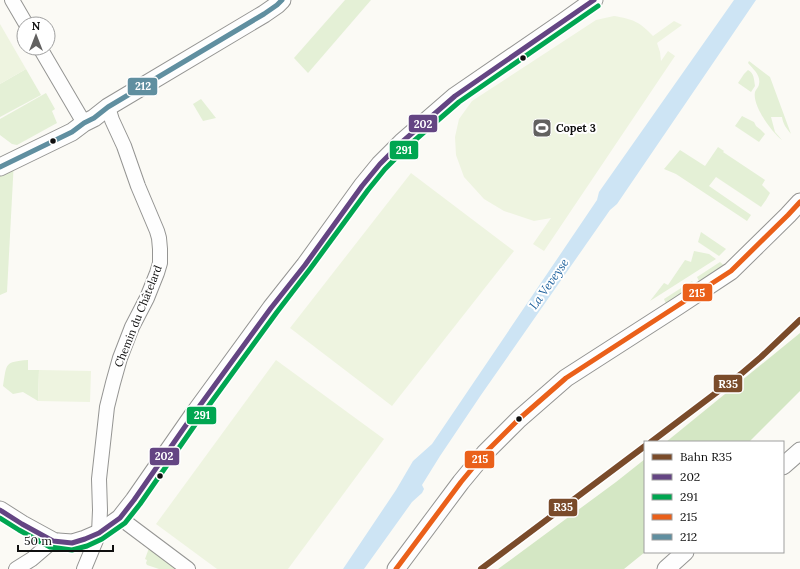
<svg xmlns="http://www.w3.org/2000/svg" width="800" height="569" font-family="Lora,serif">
<rect width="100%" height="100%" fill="#fbfaf5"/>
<!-- green -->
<g fill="#e4f0d6">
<path d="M345,0H371L308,73L294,58Z"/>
<path d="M749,61L770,77L791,134C786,128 783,124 782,117H771L775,132L782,140C772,133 752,105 755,92C756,89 759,87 759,84C761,75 753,69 748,63Z"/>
<path d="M26,69L41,95L0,117V84Z"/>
<path d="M748,70C754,73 754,79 755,86L751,92L738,83L744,74Z"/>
<path d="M46,93L55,109L52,111L57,123L17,145L12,144L0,135V119Z"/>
<path d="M201,99L216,118L203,121L193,104Z"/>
<path d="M742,116L754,122L756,126L761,130L765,134L759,142L735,126Z"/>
<path d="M718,147L724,151L723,152L765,180L762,185L770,193L766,200L761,207L716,177L709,186L751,215L747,221L676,174L664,169L680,150L705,166Z"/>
<path d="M14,160L7,292L0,295V171Z"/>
<path d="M701,232L726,249L719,256L698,242Z"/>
<path d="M694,251L709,254L716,259L650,301L664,283L668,285L685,260L691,262Z"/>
<path d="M720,262L725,266L700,283L697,277Z"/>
<path d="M692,281L695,286L666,304L664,299Z"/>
<path d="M28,360V370H39L38,401L23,392L13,394L3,386C7,363 4,362 28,360Z"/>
<path d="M149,548L179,569H159L147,565L146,563L147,560L145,559Z"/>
</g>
<!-- forest -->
<g fill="#d4e7c4">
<path d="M800,333V391L749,442H666Z"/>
<path d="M645,459V552L624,569H498L616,482Z"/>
</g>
<!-- pitch -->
<g fill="#eef4e0">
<path d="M614,16C633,19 640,22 653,36L674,21L682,25L657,43L660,52L661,61L668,51L675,56L544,251L533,244L551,218L534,221L504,211L484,199L464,177L456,155L455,137L459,119L472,101L596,20Z"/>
<path d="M0,24L26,69L0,84Z"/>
<path d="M411,173L514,251L392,406L290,328Z"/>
<path d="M276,360L384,439L288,569H217L156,524Z"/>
<path d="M39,370L91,371L90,402L38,401Z"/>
</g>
<!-- water -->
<path fill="#cde4f4" d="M734,0H756L617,204L610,210L481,395L440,456L422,485L424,489L422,493L412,502L364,569H343L396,490L413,461L432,444L597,200L599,192Z"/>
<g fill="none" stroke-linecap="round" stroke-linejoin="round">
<defs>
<g id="minor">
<path d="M12,0L26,24"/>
<path d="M40,48L84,123"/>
<path d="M120,518L188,569"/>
<path d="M16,569L32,559L53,541"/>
<path d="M84,569L99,533L100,510L99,479L107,407L113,383L120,358L132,327L147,298L157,273L160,263V249L159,238L157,231L138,186L124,146L112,120L108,107"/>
</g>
<g id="tertiary">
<path d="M0,167L72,132L84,123L94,118L108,107L264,14L277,5L282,0"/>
<path d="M783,466L800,451"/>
<path d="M0,510L22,524L53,541L58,542L72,543L85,539L99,533L109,526L120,518L134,500L193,415L271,308L305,265L362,186L380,164L402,142L455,96L563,22L594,0"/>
<path d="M396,569L461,482L485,453L519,419L566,378L678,306L731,271L788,215L800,202"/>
<path d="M666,569L685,552"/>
</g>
</defs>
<!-- minor casing -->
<use href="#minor" stroke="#959593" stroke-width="16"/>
<!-- tertiary casing -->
<use href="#tertiary" stroke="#959593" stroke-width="19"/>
<!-- minor -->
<use href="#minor" stroke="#fefefe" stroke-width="14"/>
<!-- tertiary -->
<use href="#tertiary" stroke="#fefefe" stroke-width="17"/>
<defs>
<path id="bus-1" d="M0,510L22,524L53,541L72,543L85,539L99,533L120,518L134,500L193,415L271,308L305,265L362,186L380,164L402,142L455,96L594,0"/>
<path id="bus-2" d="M0,518L19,530L50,547L72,550L87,546L102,539L125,523L140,504L199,419L277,312L310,269L368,190L385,169L407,147L459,102L598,6"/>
<path id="bus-3" d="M396,569L461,482L485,453L519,419L566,378L731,271L788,215L800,202"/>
<path id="bus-4" d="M0,167L72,132L84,123L94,118L108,107L264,14L277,5L282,0"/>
</defs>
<!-- bus-1 casing -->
<use href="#bus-1" stroke="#fff" stroke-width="8"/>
<!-- bus-2 casing -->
<use href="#bus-2" stroke="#fff" stroke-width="8"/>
<!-- bus-3 casing -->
<use href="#bus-3" stroke="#fff" stroke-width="8"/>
<!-- bus-4 casing -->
<use href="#bus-4" stroke="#fff" stroke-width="8"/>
<!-- bus-1 -->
<use href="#bus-1" stroke="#644583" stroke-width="5"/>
<!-- bus-2 -->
<use href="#bus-2" stroke="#00a651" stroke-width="5"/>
<!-- bus-3 -->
<use href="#bus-3" stroke="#ea601a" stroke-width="5"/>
<!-- bus-4 -->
<use href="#bus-4" stroke="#608fa0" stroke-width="5"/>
<defs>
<g id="rail-1">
<path d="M651,442L741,374L761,357L800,320"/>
<path d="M481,569L645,446"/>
</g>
</defs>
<!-- rail-1 casing -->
<use href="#rail-1" stroke="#fff" stroke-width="9"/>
<!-- rail-1 -->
<use href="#rail-1" stroke="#7a4b2a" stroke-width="6"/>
</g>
<!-- icons -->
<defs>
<symbol id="stadium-square" viewBox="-11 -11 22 22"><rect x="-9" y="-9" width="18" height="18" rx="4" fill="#626160" stroke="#fff"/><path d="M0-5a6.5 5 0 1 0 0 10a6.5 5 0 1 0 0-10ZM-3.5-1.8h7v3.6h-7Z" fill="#fff"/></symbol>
</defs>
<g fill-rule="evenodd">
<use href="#stadium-square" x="531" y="117" width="22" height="22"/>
</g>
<!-- markers -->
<g fill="#0f0f0f" stroke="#fff" stroke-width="1.5">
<circle cx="523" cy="58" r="3.5"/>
<circle cx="53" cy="141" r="3.5"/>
<circle cx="519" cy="419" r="3.5"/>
<circle cx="160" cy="476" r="3.5"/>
</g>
<g text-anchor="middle" stroke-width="4" stroke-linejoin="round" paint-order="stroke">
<!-- poi labels -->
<g font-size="11" font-weight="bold" fill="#0f0f0f" stroke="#fff" text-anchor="start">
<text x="556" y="132">Copet 3</text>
</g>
<!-- street labels -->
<g font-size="11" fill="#0f0f0f" stroke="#fff">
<text transform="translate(138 316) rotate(-68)" y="4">Chemin du Châtelard</text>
</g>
<!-- water labels -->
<g font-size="12" font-style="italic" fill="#1d609c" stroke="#fff">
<text transform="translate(549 284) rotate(-55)" y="4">La Veveyse</text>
</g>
</g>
<g stroke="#fff" stroke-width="1.5">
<rect x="127" y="77" width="31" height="19" rx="4" fill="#608fa0"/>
<rect x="408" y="114" width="30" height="19" rx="4" fill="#644583"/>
<rect x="389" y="140" width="30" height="20" rx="4" fill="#00a651"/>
<rect x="682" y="283" width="31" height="19" rx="4" fill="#ea601a"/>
<rect x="713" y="374" width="30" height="19" rx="4" fill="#7a4b2a"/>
<rect x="186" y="406" width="31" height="19" rx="4" fill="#00a651"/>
<rect x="149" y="447" width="31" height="19" rx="4" fill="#644583"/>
<rect x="464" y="450" width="31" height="19" rx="4" fill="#ea601a"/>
<rect x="548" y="498" width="30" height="19" rx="4" fill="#7a4b2a"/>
</g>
<g font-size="11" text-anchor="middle" font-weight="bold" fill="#fff">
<text x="143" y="90">212</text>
<text x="423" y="128">202</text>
<text x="404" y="154">291</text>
<text x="697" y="297">215</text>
<text x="728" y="388">R35</text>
<text x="202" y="419">291</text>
<text x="164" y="460">202</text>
<text x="480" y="463">215</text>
<text x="563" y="511">R35</text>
</g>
<!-- legend -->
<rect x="644" y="441" width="140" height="112" fill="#ffffff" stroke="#9f9f9f"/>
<rect x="652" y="454" width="20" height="6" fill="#7a4b2a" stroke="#9f9f9f"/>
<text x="680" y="461" font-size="12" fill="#0f0f0f">Bahn R35</text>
<rect x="652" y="474" width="20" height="6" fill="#644583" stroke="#9f9f9f"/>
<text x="680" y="481" font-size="12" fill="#0f0f0f">202</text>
<rect x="652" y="494" width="20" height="6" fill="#00a651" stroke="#9f9f9f"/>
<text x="680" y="501" font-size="12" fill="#0f0f0f">291</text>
<rect x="652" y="514" width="20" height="6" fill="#ea601a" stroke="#9f9f9f"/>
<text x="680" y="521" font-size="12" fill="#0f0f0f">215</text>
<rect x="652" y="534" width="20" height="6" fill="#608fa0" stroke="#9f9f9f"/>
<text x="680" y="541" font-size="12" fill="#0f0f0f">212</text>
<!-- north arrow -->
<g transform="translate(36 36)"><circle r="19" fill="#ffffff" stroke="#9f9f9f"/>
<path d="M0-3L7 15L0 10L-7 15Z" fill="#626160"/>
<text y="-6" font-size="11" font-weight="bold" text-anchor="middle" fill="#0f0f0f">N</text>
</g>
<!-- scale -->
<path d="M18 545v6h95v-6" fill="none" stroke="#0f0f0f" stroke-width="2"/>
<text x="24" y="545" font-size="12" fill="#0f0f0f" stroke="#ffffff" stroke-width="3" paint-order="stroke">50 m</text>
</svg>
